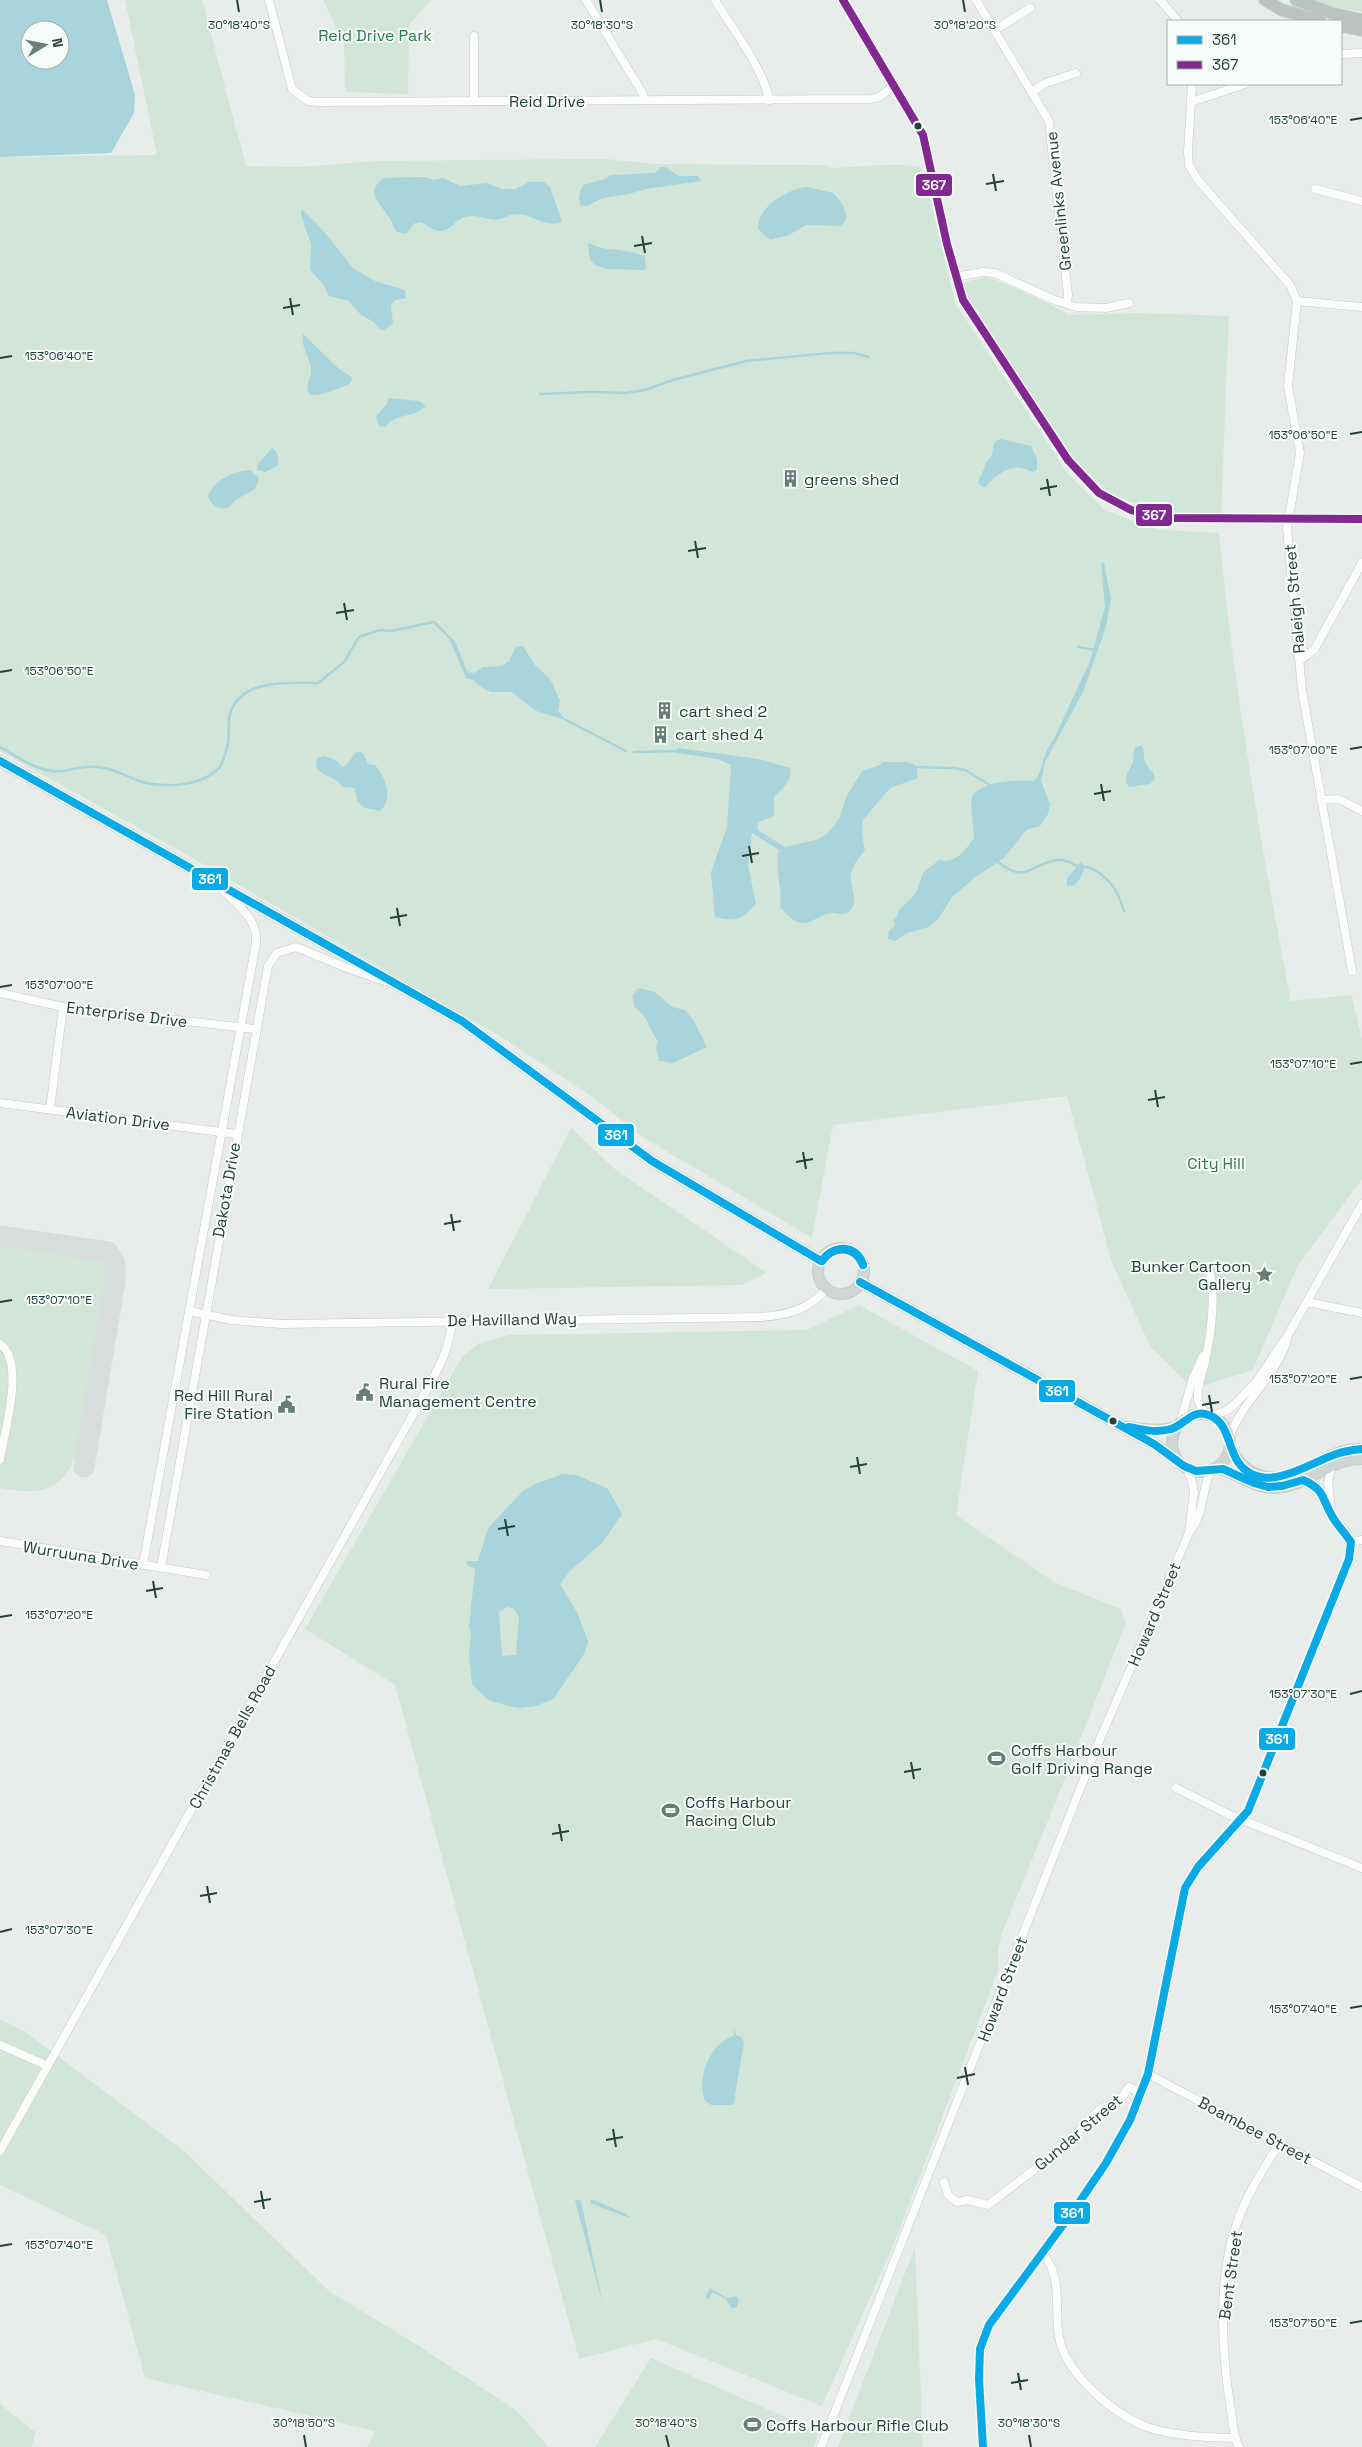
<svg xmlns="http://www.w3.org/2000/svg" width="1362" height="2447" font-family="'Space Grotesk',sans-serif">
<rect width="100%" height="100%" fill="#e8edeb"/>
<!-- green -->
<g fill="#d1e6d8">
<path d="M125,0H202L246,166L298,167L377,161L606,159L654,164L825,165L831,168C861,167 890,162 920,167L926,181L955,303L1068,474L1106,511L1160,530L1219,533C1234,690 1261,846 1291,1001L1351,995L1362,1039V1179L1298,1265L1253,1370L1193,1389L1150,1346L1112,1263L1067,1096L833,1125L812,1238L641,1136L591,1096L503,1038L189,856L0,751V157L157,155Z"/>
<path d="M323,0H431L409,25L408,94L345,92L344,44Z"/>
<path d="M1310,0H1362V12L1319,4Z"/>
<path d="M985,277L996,280L1058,308L1068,315L1136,313L1229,316L1221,514L1165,512L1116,497L1096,481L1070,454L971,304L963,284L969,281Z"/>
<path d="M571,1128L616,1170L767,1273L741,1285L488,1289Z"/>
<path d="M0,1245L92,1254C106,1260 107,1270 106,1284L77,1453C61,1494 38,1495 0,1488Z"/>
<path d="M859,1305L978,1371L956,1515L1054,1582L1121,1609L1126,1623L1056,1801L1002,1933L998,1949V1971L895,2241L822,2406L656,2339L579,2359L395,1685L305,1629L462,1357L479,1343L510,1335L807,1330Z"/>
<path d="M0,2019L27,2033L184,2151L329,2291L419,2346L517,2411L549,2447H367L375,2431L145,2378L106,2235L0,2185Z"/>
<path d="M915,2247L923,2447H838Z"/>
<path d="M651,2358L819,2432L814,2447H595Z"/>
<path d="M0,2404L36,2433L31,2447H0Z"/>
</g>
<!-- water -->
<g fill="#a9d4db" fill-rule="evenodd">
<path d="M0,0H107L135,95L134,113L111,153L0,157ZM30,30H60V60H30Z"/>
<path d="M660,167H665L679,176H698L701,181L646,189L629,194L603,198L587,206L580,205L579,196L583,185L605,179L611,175L655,173Z"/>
<path d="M425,177L434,180L443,178L460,186L487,183L502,189H515L529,182H544L550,187L562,222C547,229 532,214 517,214C509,214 502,220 495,220C484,219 476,214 465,217C456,219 451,230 442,231C433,232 428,225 421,222L415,223L406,234C392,233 395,226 389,217C380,203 364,192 384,178Z"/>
<path d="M807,187L833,193C841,201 854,218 840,226L806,225L789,235L770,240L758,229C757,207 787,189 807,187Z"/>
<path d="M302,209L321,228L354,269L375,281L405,290L406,298L395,300L391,305L393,324L384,330L379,329L374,322L361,315L349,301L329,296L323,284L310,270L311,244L301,215Z"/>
<path d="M590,243C602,252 630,248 645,257L646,268L644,270L606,269L595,265L590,260L588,244Z"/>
<path d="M303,334L339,369L353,378L350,384L323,394L310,395C303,383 312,380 311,369C310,357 300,346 303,334Z"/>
<path d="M388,398L419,401L426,406C414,417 402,414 391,421C386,424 387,427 381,427L377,423L376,416L387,404Z"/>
<path d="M1001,439L1031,446L1037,459V469L1033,472C1029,471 1025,468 1021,468C1009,465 992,478 986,487H982L978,482C980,475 985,470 985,463L991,457L995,441Z"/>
<path d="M272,448C279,453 279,458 277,466L265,472L258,470L257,465Z"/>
<path d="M250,470L259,478C258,492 246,493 237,499C233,502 232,505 228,508C218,510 213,506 208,497C212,481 235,470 250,470Z"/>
<path d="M1101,563H1104L1111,599L1106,627L1083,692L1045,762L1041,781L1050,804L1048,814L1040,826L1026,830L1004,858L977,876L952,897L939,918L929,927L907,933L895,941L888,939L889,931L895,926L893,920L897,917L898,911L916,893L923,873L939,860C956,864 965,851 974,838L971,803L973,794C989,780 1014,780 1034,781C1044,771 1041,755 1053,741L1090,661L1105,607Z"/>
<path d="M446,633L455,641L467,671L474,673L483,667L502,666L509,661L516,647L523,646L535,665L550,679L560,700L558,711L566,720L536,711L512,692H491L481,687L473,680L466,678L450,641L445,634Z"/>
<path d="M1141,745C1145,750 1143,754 1145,761C1147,768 1154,771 1155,779L1150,784L1129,787C1121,777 1131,770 1133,761C1134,756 1133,753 1135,748Z"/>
<path d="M678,748L759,759L790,768C793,780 782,789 774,797V816L759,822L757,826L759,831L785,847L819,839L829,832L840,817L846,797L862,771L880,765L882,762H907L913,764L917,769L918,778L890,788L863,820L862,835L865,850C860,857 852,865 851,874C849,884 858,899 852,908C846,919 836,911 827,914C816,917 811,925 798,922C791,920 785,912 780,907C783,887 774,870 779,850L752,833L748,865L756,904C741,920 736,922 715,917L711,872L727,827L731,765L718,759L677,753Z"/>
<path d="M358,752L363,753L368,764L375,765C385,775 394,801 380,811L365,808L360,804L357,800L355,788L343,787C334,775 321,777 316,766L317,758L325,756L337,761L342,767L346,766L355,753Z"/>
<path d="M1081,862L1085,867L1081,877L1075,885L1067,886V878Z"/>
<path d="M638,988L655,992L672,1007L685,1010L694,1021L707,1047L673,1063L659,1061L656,1048L658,1041C647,1027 649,1016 634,1007L633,995Z"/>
<path d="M563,1474L577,1475L608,1489L622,1514L603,1542L570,1571L560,1584L578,1614L588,1642L583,1656L553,1699L536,1706L520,1708L508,1706L489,1700L472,1685L469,1655L471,1632L469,1627L475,1569L467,1565V1561H478L488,1528L523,1491L535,1484ZM507,1607L514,1609L519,1618L516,1655L502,1656L499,1612Z"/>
<path d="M734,2027L736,2035L741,2037L744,2042L734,2102L732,2105H711L704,2099C697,2076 711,2042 734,2036Z"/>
<path d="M578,2199L581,2201L603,2304L575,2201Z"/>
<path d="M592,2199L626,2214L630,2218L592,2204L590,2202Z"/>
<path d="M710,2288L727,2298L736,2296L739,2300L737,2307L731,2308L726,2299L712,2292L709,2299L705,2298Z"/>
</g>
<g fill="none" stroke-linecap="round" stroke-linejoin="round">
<!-- stream -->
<g stroke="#a9d4db" stroke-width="2.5">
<path d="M540,394L591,392L626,393L645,390L673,380L746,361L830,353H854L869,357"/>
<path d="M1078,647L1095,650"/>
<path d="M566,720L626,751"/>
<path d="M0,747C18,757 40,774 63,771C77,768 89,765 104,768C116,770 128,777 139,781C162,788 197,787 216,771C223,765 224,757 227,748C231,735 226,723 231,711C244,678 290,683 318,683L344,662L359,637L380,630L391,631L434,622L445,633"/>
<path d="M634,752L677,751"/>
<path d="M915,767L953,768L965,770L988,784"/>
<path d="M998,862C1028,885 1029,864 1057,860C1065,859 1068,862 1075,865C1080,867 1085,866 1090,868C1110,877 1118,891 1124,911"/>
</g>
<!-- taxiway -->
<path stroke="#d8dddc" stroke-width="21" d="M0,1236L108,1252L115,1264V1280L84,1467"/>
<defs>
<g id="minor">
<path d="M269,0L292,89L308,101L318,102L870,99L879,97L894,86"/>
<path d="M586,0L643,94V100"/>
<path d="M715,0C731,27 764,69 769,100"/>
<path d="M843,0L923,135L947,244L963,300L1068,460L1099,493L1131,510L1166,518L1362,519"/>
<path d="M976,0L1049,121L1068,295L1067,303"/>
<path d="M1160,0L1178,21"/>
<path d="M995,30L1030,8"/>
<path d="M474,36V101"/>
<path d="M1341,54L1362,53"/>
<path d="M1192,84L1188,152L1189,165L1197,179L1290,285L1297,301L1288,386L1300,453L1287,528L1302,690L1352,971"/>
<path d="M1033,91L1046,83L1076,73"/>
<path d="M1191,102L1245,84"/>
<path d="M1315,189L1362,201"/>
<path d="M955,277L983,272L995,273L1052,299L1076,307L1106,308L1129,303"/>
<path d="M1297,301L1362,307"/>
<path d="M1300,660L1314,650L1362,563"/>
<path d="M1321,800L1339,799L1362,811"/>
<path d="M0,993L63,1007L255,1029"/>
<path d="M0,1103L236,1134"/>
<path d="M50,1109L63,1007"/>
<path d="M1307,1302L1362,1313"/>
<path d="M189,1311L232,1320L281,1324L761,1317C788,1315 809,1310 827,1288"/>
<path d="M0,1344C26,1362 4,1433 0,1460"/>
<path d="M1208,1415C1203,1410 1199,1406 1198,1399C1196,1386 1203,1374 1205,1361C1211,1336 1217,1290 1208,1266"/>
<path d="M1211,1416L1226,1411L1235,1404L1256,1382L1288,1335L1362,1204"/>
<path d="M1180,1423L1193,1378L1203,1356"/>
<path d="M1229,1439C1241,1401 1276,1378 1287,1340"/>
<path d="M1331,1509L1328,1482L1332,1464"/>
<path d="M1190,1531C1205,1513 1201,1490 1211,1470"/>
<path d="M0,1541L206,1575"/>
<path d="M1351,1542L1362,1540"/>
<path d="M143,1565L256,943C258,918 237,905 221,888"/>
<path d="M161,1568L268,966L277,953L296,947L347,968L385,981"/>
<path d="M1176,1788L1230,1815L1362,1868"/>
<path d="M0,2045L48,2066"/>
<path d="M1148,2074L1362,2187"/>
<path d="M0,2151L430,1384C442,1362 450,1345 452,1320"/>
<path d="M944,2182L948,2195L957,2202L968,2200L988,2205L1065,2146L1101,2108L1119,2102L1129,2087L1142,2094"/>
<path d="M1042,2252C1045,2258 1050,2263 1052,2269C1060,2290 1055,2315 1059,2337C1066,2374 1113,2414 1147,2427C1173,2436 1206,2437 1234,2438"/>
<path d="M821,2447L1097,1746L1189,1533L1194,1492L1191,1478L1186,1467"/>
<path d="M983,2447L979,2379L980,2349L989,2325L1074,2210L1106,2163L1130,2120L1148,2074L1185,1888C1198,1858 1231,1839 1248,1811L1349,1559L1351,1542L1347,1533L1332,1516L1321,1491L1316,1486L1303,1480"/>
<path d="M1239,2447C1233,2435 1233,2424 1231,2411C1222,2355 1217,2280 1236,2226C1245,2197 1264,2168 1280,2142"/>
</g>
<g id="major">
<path d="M0,761L462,1021L652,1161L821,1261"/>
<circle cx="841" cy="1271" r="23"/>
<path d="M860,1282L1154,1444L1177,1459"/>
<circle cx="1201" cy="1443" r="29"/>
<path d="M1125,1427L1155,1430L1176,1428"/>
<path d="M1230,1446C1241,1472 1266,1484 1293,1474C1318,1465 1334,1448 1362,1449"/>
<path d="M1216,1468C1236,1472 1253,1488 1274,1488C1306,1488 1329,1458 1362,1459"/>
</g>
<g id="highway">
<path d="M1265,0L1282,10L1320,21"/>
<path d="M1296,0L1331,13L1362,20"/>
<path d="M1341,26L1362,30"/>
</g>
</defs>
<!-- minor casing -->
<use href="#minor" stroke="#c5cac8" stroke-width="9"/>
<!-- major casing -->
<use href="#major" stroke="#c3ccc9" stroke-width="12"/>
<!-- highway casing -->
<use href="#highway" stroke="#c3ccc9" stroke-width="13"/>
<!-- minor -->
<use href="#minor" stroke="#fcfcfc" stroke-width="8"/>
<!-- major -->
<use href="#major" stroke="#cfd7d5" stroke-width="10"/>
<!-- highway -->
<use href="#highway" stroke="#bcc4c2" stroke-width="11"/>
<defs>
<g id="bus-1">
<path d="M0,761L462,1021L652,1161L821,1261"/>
<path d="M822,1261C832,1245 857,1243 863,1265"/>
<path d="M822,1261C833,1245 855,1245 863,1265"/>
<path d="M860,1282L1154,1444L1184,1466L1196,1471L1223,1469L1254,1483L1268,1487L1282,1486L1303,1480C1325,1490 1321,1497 1332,1516C1337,1525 1345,1533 1351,1542L1349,1559L1248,1811L1198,1867L1185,1888L1148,2074L1130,2120L1106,2163L1074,2210L989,2325L980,2349L979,2379L983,2447"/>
<path d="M1129,1427C1142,1430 1157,1433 1171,1429C1183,1426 1191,1411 1205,1414C1229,1419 1227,1446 1238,1462C1263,1497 1307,1464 1336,1454C1344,1451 1353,1450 1362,1449"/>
</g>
<path id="bus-2" d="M843,0L923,135L947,244L963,300L1068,460L1099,493L1131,510L1166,518L1362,519"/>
</defs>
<!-- bus-1 casing -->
<use href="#bus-1" stroke="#f7fbf9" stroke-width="11"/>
<!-- bus-2 casing -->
<use href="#bus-2" stroke="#f7fbf9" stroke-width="11"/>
<!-- bus-1 -->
<use href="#bus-1" stroke="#0aaae6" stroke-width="8"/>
<!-- bus-2 -->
<use href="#bus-2" stroke="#812990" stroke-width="8"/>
</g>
<!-- ticks -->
<path fill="none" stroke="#24423a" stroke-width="2" d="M237,0L239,12M600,0L602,12M963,0L965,12M1350,120L1362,118M993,174L996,191M986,184L1004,181M642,236L645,253M634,246L652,243M290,298L293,315M283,308L300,305M0,358L12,356M1350,434L1362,432M1047,479L1050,496M1040,489L1057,486M695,541L698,558M688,551L706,548M344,603L347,620M336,613L354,610M0,672L12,670M1350,749L1362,747M1101,784L1104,801M1094,794L1111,791M749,846L752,863M742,856L759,853M397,908L400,926M390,918L407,915M0,987L12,985M1350,1064L1362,1062M1155,1090L1158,1107M1148,1100L1165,1097M803,1152L806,1169M796,1162L813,1159M451,1214L454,1231M444,1224L461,1221M0,1302L12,1300M1350,1379L1362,1377M1209,1395L1212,1412M1202,1405L1219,1402M857,1457L860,1474M850,1467L867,1464M505,1519L508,1536M498,1529L515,1526M153,1581L156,1598M146,1591L163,1588M0,1617L12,1615M1350,1694L1362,1691M911,1762L914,1779M904,1772L921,1769M559,1824L562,1841M552,1834L569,1831M207,1886L210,1903M200,1896L217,1893M0,1932L12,1929M1350,2008L1362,2006M965,2067L968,2085M957,2078L975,2074M613,2129L616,2147M606,2140L623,2137M261,2191L264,2209M254,2202L271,2199M0,2246L12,2244M1350,2323L1362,2321M1018,2373L1021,2390M1011,2383L1028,2380M304,2435L306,2447M666,2435L669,2447M1029,2435L1031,2447"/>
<!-- icons -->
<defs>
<symbol id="building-bare" viewBox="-9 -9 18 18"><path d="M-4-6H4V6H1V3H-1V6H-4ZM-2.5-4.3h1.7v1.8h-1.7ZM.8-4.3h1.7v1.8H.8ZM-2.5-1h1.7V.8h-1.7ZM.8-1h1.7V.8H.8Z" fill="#697e78" stroke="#f7fbf9" stroke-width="2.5" paint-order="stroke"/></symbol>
<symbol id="sight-bare" viewBox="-9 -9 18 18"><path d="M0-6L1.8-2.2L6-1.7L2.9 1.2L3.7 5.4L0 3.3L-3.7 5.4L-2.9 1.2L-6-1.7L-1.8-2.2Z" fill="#697e78" stroke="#f7fbf9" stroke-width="2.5" paint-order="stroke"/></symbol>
<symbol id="civic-bare" viewBox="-9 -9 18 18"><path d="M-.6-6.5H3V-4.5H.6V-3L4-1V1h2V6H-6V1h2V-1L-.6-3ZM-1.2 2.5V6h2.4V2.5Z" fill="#697e78" stroke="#f7fbf9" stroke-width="2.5" paint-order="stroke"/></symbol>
<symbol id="stadium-bare" viewBox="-9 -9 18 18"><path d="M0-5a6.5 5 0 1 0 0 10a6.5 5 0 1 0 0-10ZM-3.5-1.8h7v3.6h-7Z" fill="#697e78" stroke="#f7fbf9" stroke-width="2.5" paint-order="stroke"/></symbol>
</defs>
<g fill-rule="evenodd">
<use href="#building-bare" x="778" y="466" width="25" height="25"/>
<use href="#building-bare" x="652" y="698" width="25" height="25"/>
<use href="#building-bare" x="648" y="722" width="25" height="25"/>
<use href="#sight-bare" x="1252" y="1262" width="25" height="25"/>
<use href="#civic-bare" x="352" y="1380" width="25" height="25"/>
<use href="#civic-bare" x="274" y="1392" width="25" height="25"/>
<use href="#stadium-bare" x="984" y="1746" width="25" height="25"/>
<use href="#stadium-bare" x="658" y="1798" width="25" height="25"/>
<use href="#stadium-bare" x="740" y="2412" width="25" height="25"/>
</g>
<!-- markers -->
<g fill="#24423a" stroke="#f7fbf9" stroke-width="2">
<circle cx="918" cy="126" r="4.5"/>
<circle cx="1113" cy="1421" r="4.5"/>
<circle cx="1263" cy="1773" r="4.5"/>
</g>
<g text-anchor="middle" stroke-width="4" stroke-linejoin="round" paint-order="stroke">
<!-- park labels -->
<g font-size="16" fill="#2d7a4b" stroke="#f7fbf9">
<text x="375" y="41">Reid Drive Park</text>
<text x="1216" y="1169">City Hill</text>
</g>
<!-- street labels -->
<g font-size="16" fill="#24423a" stroke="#f7fbf9">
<text x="547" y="107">Reid Drive</text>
<text transform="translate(1058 201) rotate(-96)" y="6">Greenlinks Avenue</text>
<text transform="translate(1294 599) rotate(-95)" y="6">Raleigh Street</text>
<text transform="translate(127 1014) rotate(7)" y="6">Enterprise Drive</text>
<text transform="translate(118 1118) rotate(7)" y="6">Aviation Drive</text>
<text transform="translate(226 1190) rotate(-80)" y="6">Dakota Drive</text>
<text transform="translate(512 1319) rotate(-1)" y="6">De Havilland Way</text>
<text transform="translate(81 1555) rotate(9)" y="6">Wurruuna Drive</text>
<text transform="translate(1154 1614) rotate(-67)" y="6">Howard Street</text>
<text transform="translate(232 1737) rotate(-61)" y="6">Christmas Bells Road</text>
<text transform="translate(1002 1989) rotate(-69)" y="6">Howard Street</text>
<text transform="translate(1255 2130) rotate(28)" y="6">Boambee Street</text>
<text transform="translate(1078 2132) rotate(-40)" y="6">Gundar Street</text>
<text transform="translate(1230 2275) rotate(-82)" y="6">Bent Street</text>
</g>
<!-- poi labels -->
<g font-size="16" fill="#24423a" stroke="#f7fbf9" text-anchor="start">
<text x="804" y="485">greens shed</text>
<text x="679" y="717">cart shed 2</text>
<text x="675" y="740">cart shed 4</text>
<text x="1251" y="1272" text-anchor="end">Bunker Cartoon<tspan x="1251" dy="18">Gallery</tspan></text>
<text x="379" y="1389">Rural Fire<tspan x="379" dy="18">Management Centre</tspan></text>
<text x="273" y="1401" text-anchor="end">Red Hill Rural<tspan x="273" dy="18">Fire Station</tspan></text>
<text x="1011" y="1756">Coffs Harbour<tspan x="1011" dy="18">Golf Driving Range</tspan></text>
<text x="685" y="1808">Coffs Harbour<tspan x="685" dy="18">Racing Club</tspan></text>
<text x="766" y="2431">Coffs Harbour Rifle Club</text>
</g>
</g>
<g font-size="12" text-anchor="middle" fill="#24423a" stroke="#f7fbf9" stroke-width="4" stroke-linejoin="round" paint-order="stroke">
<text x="239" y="29">30°18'40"S</text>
<text x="602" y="29">30°18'30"S</text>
<text x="965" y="29">30°18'20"S</text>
<text x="1303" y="124">153°06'40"E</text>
<text x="59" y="360">153°06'40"E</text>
<text x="1303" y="439">153°06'50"E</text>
<text x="59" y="675">153°06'50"E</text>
<text x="1303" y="754">153°07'00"E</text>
<text x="59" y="989">153°07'00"E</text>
<text x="1303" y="1068">153°07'10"E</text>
<text x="59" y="1304">153°07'10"E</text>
<text x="1303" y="1383">153°07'20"E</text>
<text x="59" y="1619">153°07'20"E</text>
<text x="1303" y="1698">153°07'30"E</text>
<text x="59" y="1934">153°07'30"E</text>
<text x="1303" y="2013">153°07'40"E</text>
<text x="59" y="2249">153°07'40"E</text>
<text x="1303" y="2327">153°07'50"E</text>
<text x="304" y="2427">30°18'50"S</text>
<text x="666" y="2427">30°18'40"S</text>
<text x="1029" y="2427">30°18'30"S</text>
</g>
<g stroke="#f7fbf9" stroke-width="2">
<rect x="915" y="173" width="38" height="24" rx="5" fill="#812990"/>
<rect x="1135" y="503" width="38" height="24" rx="5" fill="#812990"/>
<rect x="191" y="867" width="38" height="24" rx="5" fill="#0aaae6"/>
<rect x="597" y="1123" width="38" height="24" rx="5" fill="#0aaae6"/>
<rect x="1038" y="1379" width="38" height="24" rx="5" fill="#0aaae6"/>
<rect x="1258" y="1727" width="38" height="24" rx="5" fill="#0aaae6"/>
<rect x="1053" y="2201" width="38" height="24" rx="5" fill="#0aaae6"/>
</g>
<g font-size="14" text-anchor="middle" font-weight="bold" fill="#fff">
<text x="934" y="190">367</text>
<text x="1154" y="520">367</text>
<text x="210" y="884">361</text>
<text x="616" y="1140">361</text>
<text x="1057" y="1396">361</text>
<text x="1277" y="1744">361</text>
<text x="1072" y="2218">361</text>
</g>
<!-- legend -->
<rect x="1167" y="20" width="175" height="65" fill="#f7fbf9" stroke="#a3b1ad"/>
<rect x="1177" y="36" width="25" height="8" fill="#0aaae6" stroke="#a3b1ad"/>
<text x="1212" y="45" font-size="15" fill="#24423a">361</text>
<rect x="1177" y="61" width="25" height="8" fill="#812990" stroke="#a3b1ad"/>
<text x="1212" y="70" font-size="15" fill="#24423a">367</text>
<!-- north arrow -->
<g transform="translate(45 45) rotate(80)"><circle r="24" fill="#f7fbf9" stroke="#a3b1ad"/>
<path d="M0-4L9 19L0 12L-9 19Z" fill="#697e78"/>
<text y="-8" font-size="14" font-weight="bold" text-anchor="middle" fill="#24423a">N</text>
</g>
</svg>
